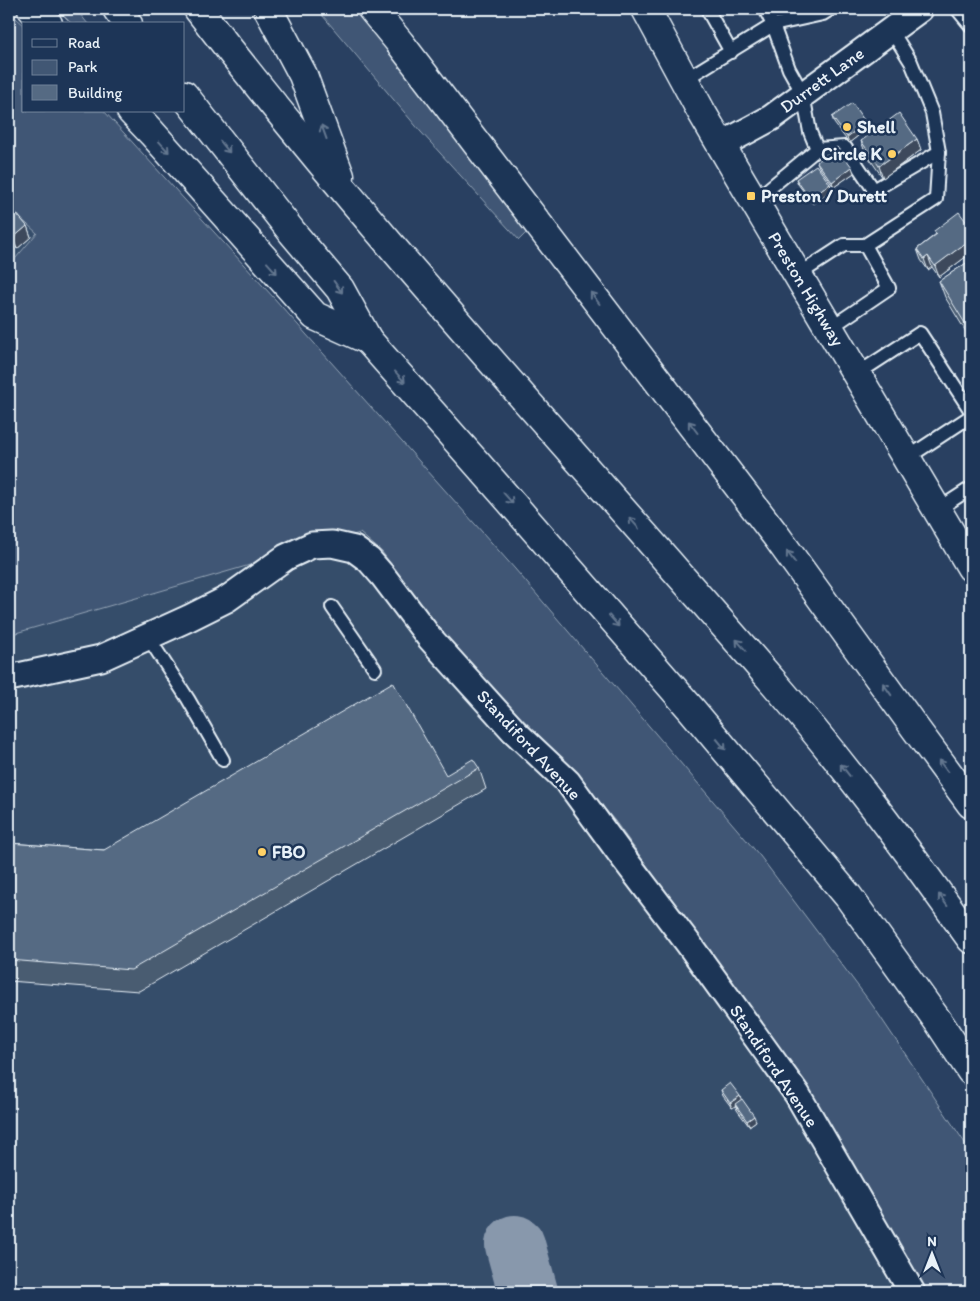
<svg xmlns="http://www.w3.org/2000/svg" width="980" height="1301" font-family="Itim,sans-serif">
<rect width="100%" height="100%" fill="#294061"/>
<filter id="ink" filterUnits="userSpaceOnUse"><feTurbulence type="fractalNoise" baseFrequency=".02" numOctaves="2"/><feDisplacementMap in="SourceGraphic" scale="10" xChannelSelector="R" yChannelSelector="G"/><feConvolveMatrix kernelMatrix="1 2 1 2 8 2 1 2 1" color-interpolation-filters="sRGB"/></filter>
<g filter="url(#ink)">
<!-- built -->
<path fill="#364d6b" d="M9,137L623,769L971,1292H9Z"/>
<!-- green -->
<g fill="#415774" stroke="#94a4b6">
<path d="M57,9H76L88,24H72Z"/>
<path d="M317,9H358L531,228L519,240L421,132Z"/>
<path d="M9,12L24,25V111H104L274,298L515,569L760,856L873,1006L971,1152V1292H927L876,1206L777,1047L615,821L558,754L493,690L462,658L382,552L360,533L9,635V262L15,259L37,233L9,208Z"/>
</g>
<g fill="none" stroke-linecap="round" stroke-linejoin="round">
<!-- taxiway -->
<path stroke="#8898ac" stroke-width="60" d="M515,1245L528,1292"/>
<defs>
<g id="service">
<path d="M707,9L731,52"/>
<path d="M765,9L773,25L823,14L831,9"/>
<path d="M957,9L971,26"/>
<path d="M684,80L773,25L789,69L803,94L810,132L817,149L754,201"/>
<path d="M817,149L845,147L874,190L939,152"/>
<path d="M865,245L936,199L939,152L932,113L911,62L891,30"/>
<path d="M798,275L844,245H865L889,288L830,328"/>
<path d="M857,374L920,333L971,411"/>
<path d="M907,458L971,416"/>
<path d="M937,510L971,488"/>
<path d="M332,607L375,669"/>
<path d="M148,637L188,699L223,760"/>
</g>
<g id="minor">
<path d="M721,145L771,118L920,9"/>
<path d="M9,678L101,658L189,618L227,599L286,557L312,545L332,544L354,549L369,560L383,576L429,637L514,731L568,782L622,856L688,943L797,1094L912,1292"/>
</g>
<path id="primary" d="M646,9L701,111L742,181L971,567"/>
<g id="motorway">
<path d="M32,9L48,24"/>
<path d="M117,9L128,24"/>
<path d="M198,9C344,199 505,376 663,556C700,598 738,641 775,684C845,765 909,852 971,939"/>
<path d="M268,9L303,75L340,176"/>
<path d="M372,9L400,43L777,537L915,728L971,804"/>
<path d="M184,95L292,232L340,289L368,340L503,493L692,710L848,896L940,1024L971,1071"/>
<path d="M131,111L152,133L315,316L368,340"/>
</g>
</defs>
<!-- service casing -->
<use href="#service" stroke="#e8f1f8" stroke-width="16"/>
<!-- minor casing -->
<use href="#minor" stroke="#e8f1f8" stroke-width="29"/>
<!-- primary casing -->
<use href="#primary" stroke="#e8f1f8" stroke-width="31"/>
<!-- motorway casing -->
<use href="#motorway" stroke="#e8f1f8" stroke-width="31"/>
<!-- service -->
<use href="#service" stroke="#1d3557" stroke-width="12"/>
<!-- minor -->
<use href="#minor" stroke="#1d3557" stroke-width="25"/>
<!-- primary -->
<use href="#primary" stroke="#1d3557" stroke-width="28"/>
<!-- motorway -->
<use href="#motorway" stroke="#1d3557" stroke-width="28"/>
</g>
<!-- wall -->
<g fill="#495b71" stroke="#e8f1f8">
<path d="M832,117L868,128L849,143L834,123Z"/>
<path d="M917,139L921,150L883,178L865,152L861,141Z"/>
<path d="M817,162L854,173L834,187L819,167Z"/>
<path d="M796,179L830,184L832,190L813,204L798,184Z"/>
<path d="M9,205L27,226L31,237L17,249L9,239Z"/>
<path d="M971,228V253L939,277L932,267L928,270L921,260L917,249L936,234L934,231Z"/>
<path d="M971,260V340L945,297L939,281Z"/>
<path d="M479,768L486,789L139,991L9,981V843L104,850Z"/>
<path d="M721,1090L741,1100L756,1121L749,1126L737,1110L736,1106L732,1108L723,1096Z"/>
</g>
<!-- shaded-wall -->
<g fill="#3c4a5c" stroke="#e8f1f8">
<path d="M866,123L868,128L849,143L847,137Z"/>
<path d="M917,139L921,150L883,178L879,166Z"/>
<path d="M852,167L854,173L834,187L832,182Z"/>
<path d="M830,184L832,190L813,204L810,199Z"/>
<path d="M27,226L31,237L17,249L13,238Z"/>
<path d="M971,239V253L939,277L935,266Z"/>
<path d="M928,256L932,267L928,270L924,259Z"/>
<path d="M740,1096L742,1101L732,1108L730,1103Z"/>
<path d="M754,1116L756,1121L749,1126L747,1121Z"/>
</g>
<!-- building -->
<g fill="#556a83" stroke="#e8f1f8">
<path d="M852,103L866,123L847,137L832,117Z"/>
<path d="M899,113L917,139L879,166L861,141Z"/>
<path d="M837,147L852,167L832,182L817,162Z"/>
<path d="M816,165L830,184L810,199L796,179Z"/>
<path d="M9,205L27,226L13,238L9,233Z"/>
<path d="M959,212L971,228V239L935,266L928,256L924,259L917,249L937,234L934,231Z"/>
<path d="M971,260V333L939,281Z"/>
<path d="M393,682L446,775L473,759L479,768L131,970L9,960V843L104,850Z"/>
<path d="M730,1083L740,1096L730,1103L721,1090Z"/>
<path d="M742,1099L754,1116L747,1121L735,1104Z"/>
</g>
<!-- one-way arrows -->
<defs><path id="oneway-shaft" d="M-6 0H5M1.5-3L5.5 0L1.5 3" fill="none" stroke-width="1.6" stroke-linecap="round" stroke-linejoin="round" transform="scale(1.25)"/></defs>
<g stroke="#64778f">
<use href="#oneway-shaft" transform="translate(324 132) rotate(-110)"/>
<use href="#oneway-shaft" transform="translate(164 147) rotate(48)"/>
<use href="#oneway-shaft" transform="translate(225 147) rotate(51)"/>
<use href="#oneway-shaft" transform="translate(272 268) rotate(48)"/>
<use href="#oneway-shaft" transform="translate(338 287) rotate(54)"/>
<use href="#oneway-shaft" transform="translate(595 298) rotate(-127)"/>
<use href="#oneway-shaft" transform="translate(400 377) rotate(48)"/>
<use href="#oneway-shaft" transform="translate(693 427) rotate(-127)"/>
<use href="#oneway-shaft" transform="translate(508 498) rotate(49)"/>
<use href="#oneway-shaft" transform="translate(634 523) rotate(-131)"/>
<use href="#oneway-shaft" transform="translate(791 557) rotate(-126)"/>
<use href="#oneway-shaft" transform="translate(614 621) rotate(49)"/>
<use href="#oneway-shaft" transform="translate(741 645) rotate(-131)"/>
<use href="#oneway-shaft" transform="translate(887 689) rotate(-125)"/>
<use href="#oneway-shaft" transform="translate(721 744) rotate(50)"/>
<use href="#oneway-shaft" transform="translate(943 766) rotate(-127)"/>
<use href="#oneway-shaft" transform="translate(845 770) rotate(-128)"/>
<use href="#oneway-shaft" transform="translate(943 900) rotate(-126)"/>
</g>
</g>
<!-- markers -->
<g fill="#ffd166" stroke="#1d3557" stroke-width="2">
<circle cx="847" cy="127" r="5"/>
<circle cx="892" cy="154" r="5"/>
<rect x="746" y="191" width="10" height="10" rx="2.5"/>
<circle cx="262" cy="852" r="5"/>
</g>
<g text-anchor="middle" stroke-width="5" stroke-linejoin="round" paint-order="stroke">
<!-- street labels -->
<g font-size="18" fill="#e8f1f8" stroke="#1d3557">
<text transform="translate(822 80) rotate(-36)" y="6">Durrett Lane</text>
<text transform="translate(806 289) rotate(59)" y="6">Preston Highway</text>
<text transform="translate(529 745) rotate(47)" y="6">Standiford Avenue</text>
<text transform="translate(774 1066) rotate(56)" y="6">Standiford Avenue</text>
</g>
<!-- poi labels -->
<g font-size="18" font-weight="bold" fill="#e8f1f8" stroke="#1d3557" text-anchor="start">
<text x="857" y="133">Shell</text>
<text x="882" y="160" text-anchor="end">Circle K</text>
<text x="761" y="202">Preston / Durett</text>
<text x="272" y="858">FBO</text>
</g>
</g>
<!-- margin -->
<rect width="980" height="1301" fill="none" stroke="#1d3557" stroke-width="30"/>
<rect x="15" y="15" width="950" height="1271" fill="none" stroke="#e8f1f8" stroke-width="2" filter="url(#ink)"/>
<!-- legend -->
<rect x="22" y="22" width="162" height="90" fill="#1d3557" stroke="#6e8097"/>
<rect x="32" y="39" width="25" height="8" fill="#1d3557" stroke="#6e8097"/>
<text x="68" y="48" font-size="15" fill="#e8f1f8">Road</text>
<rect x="32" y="60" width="25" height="15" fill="#415774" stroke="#6e8097"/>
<text x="68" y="72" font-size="15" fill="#e8f1f8">Park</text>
<rect x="32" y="85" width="25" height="15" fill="#556a83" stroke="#6e8097"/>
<text x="68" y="98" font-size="15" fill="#e8f1f8">Building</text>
<!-- north arrow -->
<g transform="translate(932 1254)" stroke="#1d3557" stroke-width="4" paint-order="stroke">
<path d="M0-4L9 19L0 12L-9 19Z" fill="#e8f1f8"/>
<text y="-8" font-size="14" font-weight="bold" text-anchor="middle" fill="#e8f1f8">N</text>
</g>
</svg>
